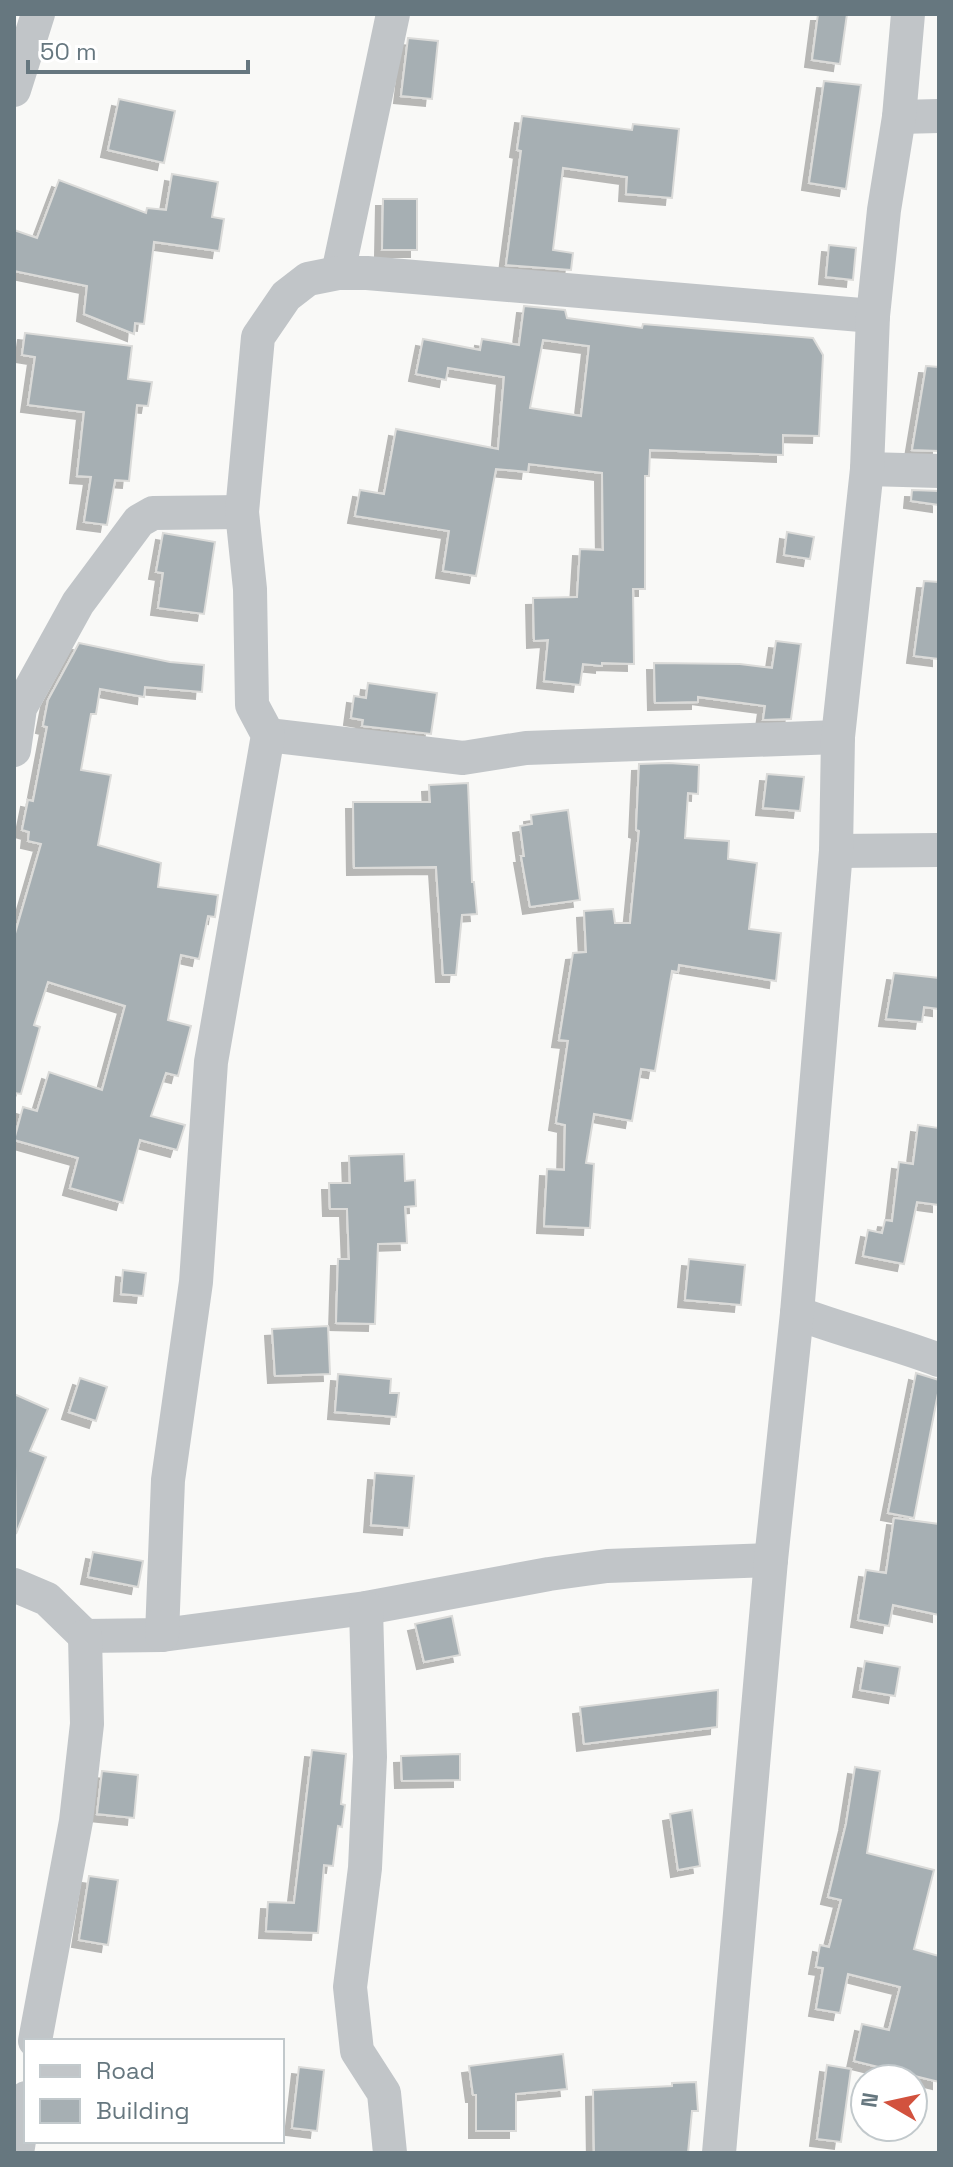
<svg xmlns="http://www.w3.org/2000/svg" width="953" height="2167" font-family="'Space Grotesk',sans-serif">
<defs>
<filter id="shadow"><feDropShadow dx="-7" dy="7" stdDeviation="0" flood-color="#0004"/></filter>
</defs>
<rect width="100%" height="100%" fill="#f9f9f7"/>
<!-- building -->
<g fill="#a6afb3" stroke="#dbdbd9" stroke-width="2" fill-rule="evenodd" filter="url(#shadow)">
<path d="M818,14H847L840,64L812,60Z"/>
<path d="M408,38L438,41L432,99L401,96Z"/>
<path d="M824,81L861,85L846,189L809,183Z"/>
<path d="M119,99L175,111L164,163L108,150Z"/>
<path d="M522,116L632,130L633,124L679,129L672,198L626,194L627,177L563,168L553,250L573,253L571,270L506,265L521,151L517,150Z"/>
<path d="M172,174L218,182L212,217L224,219L219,251L154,242L144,324L135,323L134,334L84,314L87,286L14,271V230L37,238L59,180L146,213L147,208L166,210Z"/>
<path d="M383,199H417V250H382Z"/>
<path d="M829,245L856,248L853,280L826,277Z"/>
<path d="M524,306L565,310L567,318L642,328L643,324L813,338L823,355L819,436L783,435V455L650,450L649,476H645V589H633L634,664L602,663V666L583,664L580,685L544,681L548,640L534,641L533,598L577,597L580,549L603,550L602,473L529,464L528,472L496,469L476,576L443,571L449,531L355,516L360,490L384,494L396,429L498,449L504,377L448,368L446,380L416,374L423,339L480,350L482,339L519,345ZM543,340L589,346L581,416L530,408Z"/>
<path d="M25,333L132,346L128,379L152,382L148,406L137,405L129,481L115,480L107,525L84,522L91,477L77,476L84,412L28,405L35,357L22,355Z"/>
<path d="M926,366L939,367V451L912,450Z"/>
<path d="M912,490L939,491V505L911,501Z"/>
<path d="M787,532L814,537L810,559L784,555Z"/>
<path d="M163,533L215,542L204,614L158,608L163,573L156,572Z"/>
<path d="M924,581L939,582V659L914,656Z"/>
<path d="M776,641L801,644L791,719L763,720L765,706L698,697V702L655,703L654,663L740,664L772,668Z"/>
<path d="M79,643L170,662L204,665L202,692L145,687L144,697L100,689L96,714H91L81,770L111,775L98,845L161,863L158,887L218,895L215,917L208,916L199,959L181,955L168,1020L191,1026L178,1076L166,1073L151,1116L185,1125L177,1150L140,1140L123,1203L70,1188L78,1158L14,1140L23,1107L37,1111L49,1072L102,1090L125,1006L48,982L34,1025L40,1027L21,1094L14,1093V937L41,844L28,841L29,832L22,830L28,800L33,801L47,727L43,726L48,700Z"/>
<path d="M368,683L437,693L431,734L362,726L363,720L351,718L354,696L366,698Z"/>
<path d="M669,763L699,765L698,794L688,793L685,838L729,841L728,859L757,863L749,929L781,933L776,981L679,965L678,972L672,971L655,1071L641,1069L632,1121L594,1114L586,1163L594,1164L590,1228L544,1226L547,1169L564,1170L565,1125L556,1123L568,1041L559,1040L573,953L586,952L584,911L613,909L615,923H630L639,831L636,830L639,764Z"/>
<path d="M767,774L804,777L800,811L763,808Z"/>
<path d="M468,783L472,882H474L477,914L462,915L456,975H443L436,867L354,868L353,802H430L429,785Z"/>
<path d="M568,810L580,900L530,907L521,856H524L520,826L532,824L531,815Z"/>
<path d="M894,973L939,978V1009L924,1007L922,1022L886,1019Z"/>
<path d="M918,1125L939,1128V1205L917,1202L904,1264L863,1256L868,1230L882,1233L885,1220L892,1221L899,1162L913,1164Z"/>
<path d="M404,1154L405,1181L415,1180L416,1206L405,1207L407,1243L378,1244L375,1324L336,1323L338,1259H349L347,1209H330L329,1183H350L349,1156Z"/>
<path d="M689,1259L745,1265L741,1305L685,1300Z"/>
<path d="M123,1270L146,1273L143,1296L121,1294Z"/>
<path d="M328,1326L330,1374L275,1376L272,1329Z"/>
<path d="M916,1373L939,1380V1388L914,1518L888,1513Z"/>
<path d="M338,1374L391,1379L390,1393H399L396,1417L335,1412Z"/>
<path d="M80,1378L107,1387L96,1421L69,1412Z"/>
<path d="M14,1394L48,1409L30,1451L46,1457L16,1534Z"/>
<path d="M375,1473L414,1476L409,1528L371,1525Z"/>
<path d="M894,1518L939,1524V1615L893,1605L889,1626L858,1620L866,1570L886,1573Z"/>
<path d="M93,1552L143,1561L138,1587L88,1577Z"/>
<path d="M452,1616L460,1655L424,1662L415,1624Z"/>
<path d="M865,1661L900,1667L895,1696L860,1690Z"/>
<path d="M718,1690L717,1727L584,1744L580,1707Z"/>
<path d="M312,1750L346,1754L341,1804L345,1805L342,1827L338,1826L333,1866L324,1865L318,1933L266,1931L268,1902L294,1903Z"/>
<path d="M460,1754V1780L402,1781L401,1756Z"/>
<path d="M855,1767L880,1771L867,1853L934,1870L914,1949L939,1956V2082L854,2061L862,2024L889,2030L900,1987L848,1974L840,2013L816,2009L823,1968L816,1967L820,1945L829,1947L841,1900L828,1897L846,1824Z"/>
<path d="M102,1771L138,1775L134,1818L97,1814Z"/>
<path d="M692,1810L700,1866L678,1870L670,1814Z"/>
<path d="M89,1876L118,1880L108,1945L79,1940Z"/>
<path d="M563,2054L567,2089L516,2094V2131H476V2095H473L469,2066Z"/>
<path d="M827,2065L851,2069L841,2142L817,2139Z"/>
<path d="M299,2067L324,2070L317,2131L292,2128Z"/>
<path d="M696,2082L698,2111H692L688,2153H594L593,2090L672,2086V2083Z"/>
</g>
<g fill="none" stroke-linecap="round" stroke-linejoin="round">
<!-- minor -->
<g stroke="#c1c5c8" stroke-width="34">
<path d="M14,90L38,14"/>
<path d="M899,117L939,116"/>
<path d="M338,273L393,14"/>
<path d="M867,469L939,471"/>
<path d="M268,735L463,758L526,748L838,737"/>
<path d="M14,750L20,708L78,603L139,521L153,513L242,512"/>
<path d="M836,851L939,850"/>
<path d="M797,1313C844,1331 892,1342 939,1360"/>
<path d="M14,1585L47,1599L85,1636L162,1635L366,1608L549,1574L607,1566L771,1560"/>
<path d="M366,1608L370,1757L365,1868L350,1987L357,2051L384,2093L390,2153"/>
<path d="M162,1635L168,1480L196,1282L211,1062L268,735L252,705L250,589L242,512L258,337L286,296L308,279L338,273H367L873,316"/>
<path d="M35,2041L76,1821L87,1724L85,1636"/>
<path d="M17,2153L26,2098"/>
<path d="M719,2153L771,1560L797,1313L836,851L838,737L867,469L873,316L884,210L899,117L908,14"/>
</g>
</g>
<!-- border -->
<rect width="953" height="2167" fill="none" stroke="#66777f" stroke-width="32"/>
<!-- legend -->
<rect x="24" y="2039" width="260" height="104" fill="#ffffff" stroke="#c2c9cc" stroke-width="2"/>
<rect x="40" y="2065" width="40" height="12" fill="#c1c5c8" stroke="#c2c9cc" stroke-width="2"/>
<text x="96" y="2079" font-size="24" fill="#66777f">Road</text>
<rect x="40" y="2099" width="40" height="24" fill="#a6afb3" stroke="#c2c9cc" stroke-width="2"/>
<text x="96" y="2119" font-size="24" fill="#66777f">Building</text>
<!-- north arrow -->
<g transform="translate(889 2103) rotate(279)"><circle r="38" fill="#ffffff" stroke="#c2c9cc" stroke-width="2"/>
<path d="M0-6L14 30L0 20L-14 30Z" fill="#d2523e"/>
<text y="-12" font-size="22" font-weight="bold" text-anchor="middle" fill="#66777f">N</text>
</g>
<!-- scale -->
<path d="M28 60v12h220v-12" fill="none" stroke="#66777f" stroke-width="4"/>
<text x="40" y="60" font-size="24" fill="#66777f" stroke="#ffffff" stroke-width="6" paint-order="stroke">50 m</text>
</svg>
